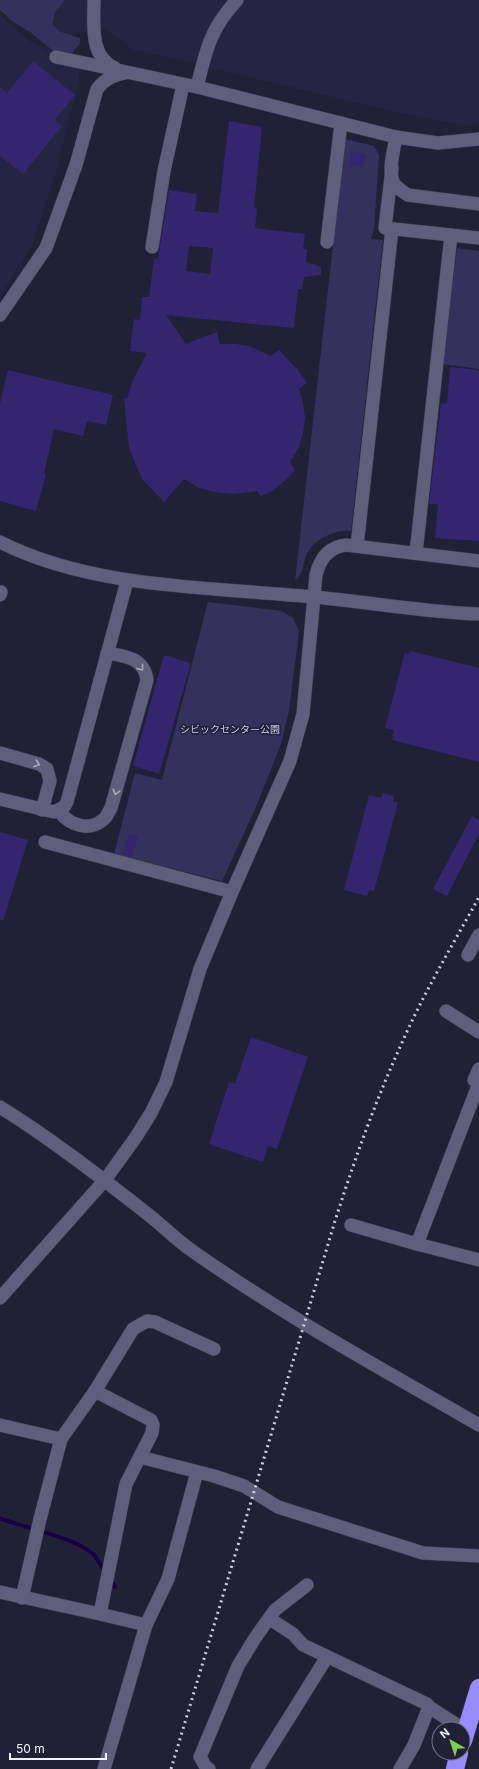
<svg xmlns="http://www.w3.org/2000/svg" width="479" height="1769" font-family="Inter,'Noto Sans JP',sans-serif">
<rect width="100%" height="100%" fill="#212037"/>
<!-- built -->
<g fill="#262442">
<path d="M7,0H479V123L466,126L391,111L132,49L104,28L58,38Z"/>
<path d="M0,15L31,42L45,49L77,55L80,78L56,173L32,245L0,296Z"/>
</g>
<!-- green -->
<g fill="#35315c">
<path d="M0,0H65L55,12L52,25L61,32L80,38V43L72,53L52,50L30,32L12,21L0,10Z"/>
<path d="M345,139L374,146L379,155L374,229L371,239L383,240L351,531C335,529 312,540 306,556C302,567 304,572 295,581Z"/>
<path d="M457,248L479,251V369L443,364Z"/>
<path d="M208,602L282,611L293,618L299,631L289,711L281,744L256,807L222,881L114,854L135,773L162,780Z"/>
</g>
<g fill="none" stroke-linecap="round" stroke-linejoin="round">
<!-- stream -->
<g stroke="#160045" stroke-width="4">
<path d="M0,1518C27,1529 71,1536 93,1554C97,1558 101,1566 105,1572"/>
<path d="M110,1579L115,1587"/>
</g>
</g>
<!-- building -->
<g fill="#33266e" fill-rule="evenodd">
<path d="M33,61L75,95L55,120L62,126L23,174L0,156V87L7,93Z"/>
<path d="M229,121L262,127L254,208L257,209L255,228L305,234L303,249H307L306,262L321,267V275L304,277L302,289H298L294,328L166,315L186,344L217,332L220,344H236L252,347L270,356L279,350L298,370L307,383L299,389L303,402L305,417L303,433L299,447L290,462L295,470L287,479L272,491L261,496L257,491L233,494L214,492L199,488L184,479L164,502L142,479L129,448L124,398L127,399L132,382L147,353L130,351L134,319L140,320L142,297H149L154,258L158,259L169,190L197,194L195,211L218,213ZM189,246L213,248L210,274L186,271Z"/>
<path d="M351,152L365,154L363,167L350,166Z"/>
<path d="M450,367L479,370V541L435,538L438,504H429L441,403L447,404Z"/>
<path d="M8,370L113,395L106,425L87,421L83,436L54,429L44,473L46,474L36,511L0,501V404Z"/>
<path d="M410,651L479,668V762L392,740L394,730L385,728L405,652L409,654Z"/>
<path d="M164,655L191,663L159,774L133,766Z"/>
<path d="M383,793L394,796L393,801L398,803L374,891L369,890L367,896L344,890L369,795L381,798Z"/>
<path d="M472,816L479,820V834L447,896L433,889Z"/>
<path d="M0,832L28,840L3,921L0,920Z"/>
<path d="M129,834L138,837L132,857L123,855Z"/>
<path d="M251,1037L308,1057L277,1149L268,1146L263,1162L209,1144L229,1082L235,1084Z"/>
</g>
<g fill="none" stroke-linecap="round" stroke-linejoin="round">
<defs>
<g id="minor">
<path d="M94,0C94,23 89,57 115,68"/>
<path d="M56,57L197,87L396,137L438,143L479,139"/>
<path d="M197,87C206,50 210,29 237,0"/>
<path d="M396,137C394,150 388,169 393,182C396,188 402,191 408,195L479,204"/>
<path d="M392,168L385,228L479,238"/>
<path d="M327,242L341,123"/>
<path d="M152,247L164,171L183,85"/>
<path d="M0,315L46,248L76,165L97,89C105,79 112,76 125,73"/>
<path d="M0,542C93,589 212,587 314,597C369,602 423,612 479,614"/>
<path d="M357,546L392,229"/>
<path d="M416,553L451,235"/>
<path d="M0,595L1,592"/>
<path d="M0,753L39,764L47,769L50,781L42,810"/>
<path d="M0,799L54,812L64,807L67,802L127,581"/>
<path d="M59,811C69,825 90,833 105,818C107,816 109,811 111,808L147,680C144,658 126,656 107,653"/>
<path d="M45,842L232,892"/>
<path d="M468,955L479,935"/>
<path d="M446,1011L479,1032"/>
<path d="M479,1069L474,1080L479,1082"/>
<path d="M0,1107C50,1138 98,1175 145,1212C161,1224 175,1239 191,1250C283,1315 382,1369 479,1425"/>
<path d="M351,1225L417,1244L479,1260"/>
<path d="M417,1244L479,1083"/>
<path d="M0,1298L105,1180L136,1137L151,1113L166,1082L200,969L232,892L290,761L303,714L316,575C320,558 329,547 346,545L479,561"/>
<path d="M95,1391L133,1329L147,1321L155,1322L214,1349"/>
<path d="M0,1425L61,1439L95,1391L151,1420L153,1425L152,1433L126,1484L100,1614L0,1592"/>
<path d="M140,1457L214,1476L244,1486L278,1507L423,1553L479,1556"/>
<path d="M22,1598L40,1519L61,1439"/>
<path d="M100,1614L146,1625L168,1579L197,1472"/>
<path d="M270,1619L293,1634L303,1645L427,1704L429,1707L414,1745L400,1769"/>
<path d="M429,1707L457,1725"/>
<path d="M104,1769L146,1625"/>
<path d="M209,1769L206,1767L200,1757L238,1666L255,1638L275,1610L307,1585"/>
<path d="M257,1769L327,1657"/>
</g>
<g id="highway">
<path d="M463,1741L479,1688"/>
<path d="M455,1769L459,1753"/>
</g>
</defs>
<!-- minor casing -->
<use href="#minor" stroke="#3e3c4f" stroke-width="14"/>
<!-- highway casing -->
<use href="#highway" stroke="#3e3c4f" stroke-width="19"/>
<!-- minor -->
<use href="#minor" stroke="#605f7b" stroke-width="13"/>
<!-- highway -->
<use href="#highway" stroke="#978cfa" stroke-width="18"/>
<!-- rail -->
<path stroke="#cfcfdb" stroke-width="3" stroke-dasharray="2 4" stroke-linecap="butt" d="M171,1769L335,1221C354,1161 375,1102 401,1045C423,994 452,946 479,897"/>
</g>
<!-- one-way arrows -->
<defs><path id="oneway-chevron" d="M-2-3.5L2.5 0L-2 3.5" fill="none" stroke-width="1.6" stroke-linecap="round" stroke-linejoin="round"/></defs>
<g stroke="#aaa9bc">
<use href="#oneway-chevron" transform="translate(141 668) rotate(52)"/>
<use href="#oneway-chevron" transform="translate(37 764) rotate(20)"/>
<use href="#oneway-chevron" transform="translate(116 792) rotate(105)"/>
</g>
<g text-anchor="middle" stroke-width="3" stroke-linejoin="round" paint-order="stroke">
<!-- park labels -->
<g font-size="10" fill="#cfcef9" stroke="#212037">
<text x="230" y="733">シビックセンター公園</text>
</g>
</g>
<!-- north arrow -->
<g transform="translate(451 1741) rotate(321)"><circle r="19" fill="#212037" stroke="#757486"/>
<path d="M0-3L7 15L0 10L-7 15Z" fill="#7fd052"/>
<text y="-6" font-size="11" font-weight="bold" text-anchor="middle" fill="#f3f3fd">N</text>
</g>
<!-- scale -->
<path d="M10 1753v6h96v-6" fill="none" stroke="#f3f3fd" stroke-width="2"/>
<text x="16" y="1753" font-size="12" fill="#f3f3fd" stroke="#212037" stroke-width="3" paint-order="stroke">50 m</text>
</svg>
